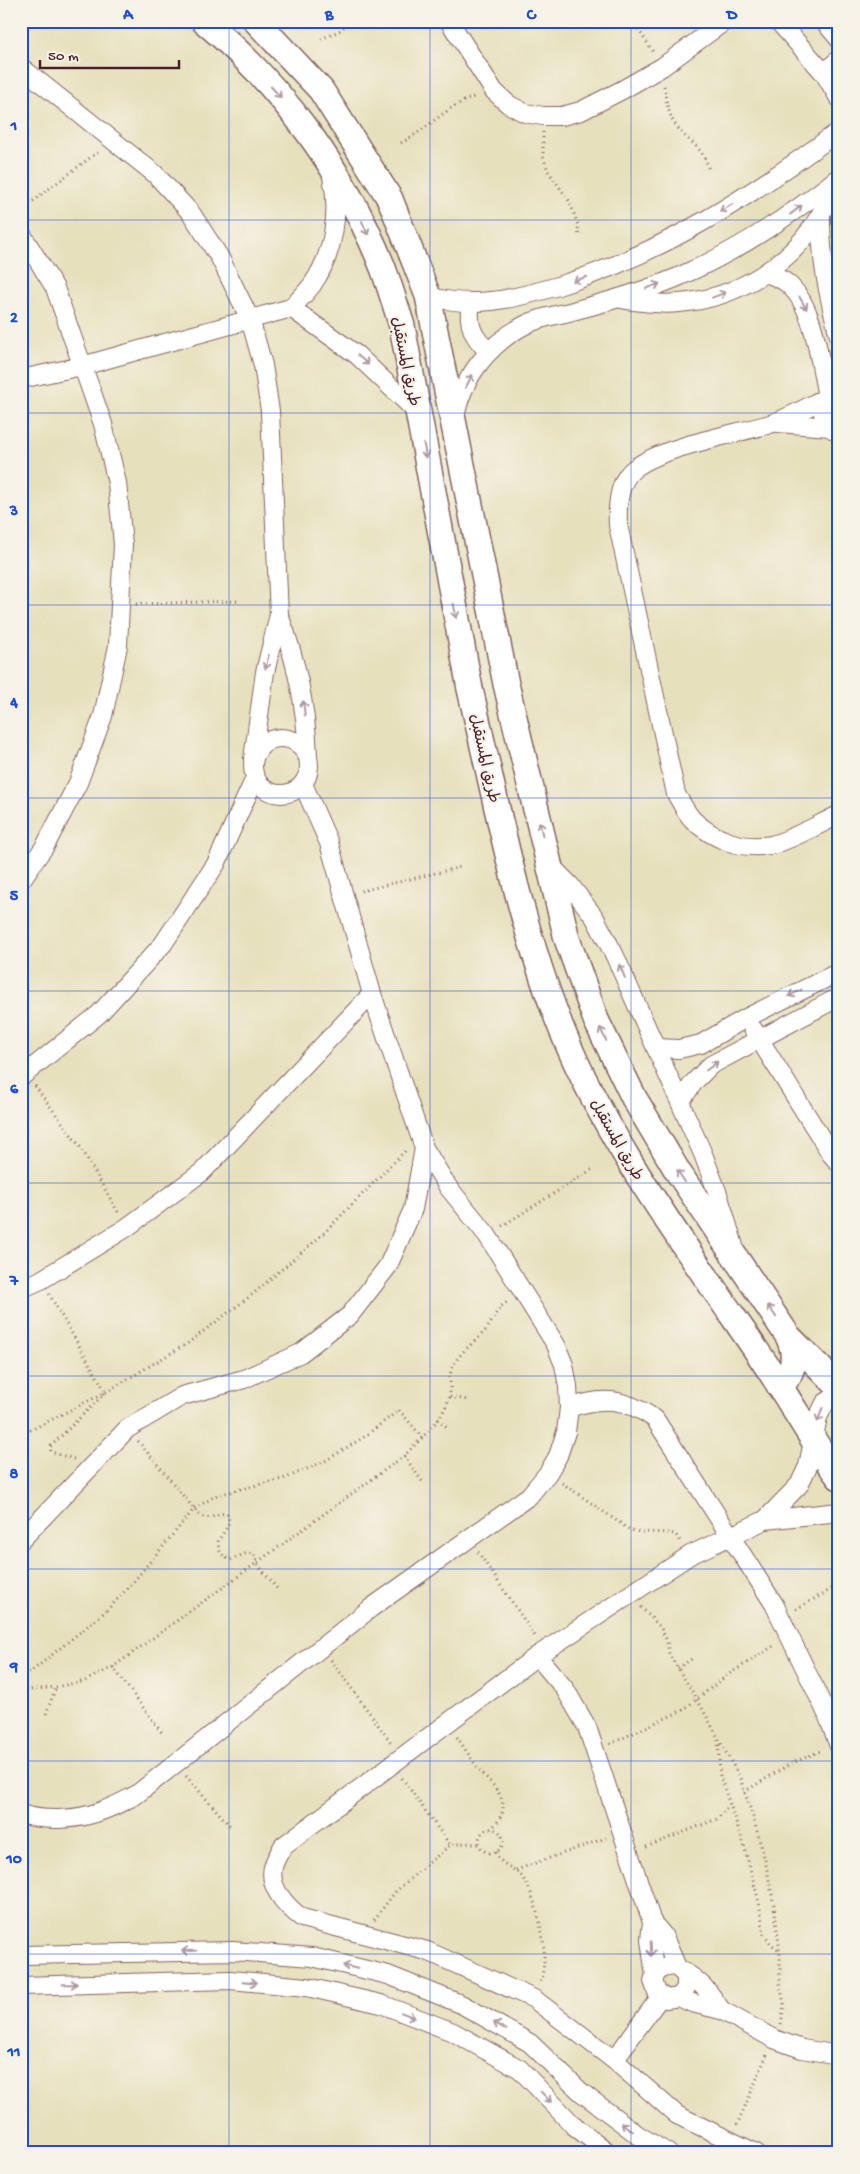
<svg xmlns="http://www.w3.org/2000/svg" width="860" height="2174" font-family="'Gochi Hand','Playpen Sans Arabic',sans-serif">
<rect width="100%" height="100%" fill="#f7f3e8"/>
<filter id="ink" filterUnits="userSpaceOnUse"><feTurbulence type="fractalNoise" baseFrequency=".02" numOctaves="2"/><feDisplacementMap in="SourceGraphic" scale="10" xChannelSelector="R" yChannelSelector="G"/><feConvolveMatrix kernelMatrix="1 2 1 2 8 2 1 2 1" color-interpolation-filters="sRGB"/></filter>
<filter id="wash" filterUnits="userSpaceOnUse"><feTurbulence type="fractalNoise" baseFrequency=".0096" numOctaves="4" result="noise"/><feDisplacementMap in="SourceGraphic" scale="20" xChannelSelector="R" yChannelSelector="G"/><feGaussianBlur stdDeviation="1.12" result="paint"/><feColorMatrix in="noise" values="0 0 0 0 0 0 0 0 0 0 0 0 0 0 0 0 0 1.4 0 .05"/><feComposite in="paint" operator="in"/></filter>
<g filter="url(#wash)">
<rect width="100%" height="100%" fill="#e7e0bd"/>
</g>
<g filter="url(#ink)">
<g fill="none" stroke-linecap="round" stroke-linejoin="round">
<defs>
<g id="minor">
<path d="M449,21L494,91L508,104L525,113L543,116H562L581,111L622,90L662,67L725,21"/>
<path d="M778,21L824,73L839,98"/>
<path d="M824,21L839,39"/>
<path d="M21,67L155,174L191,213L220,258L250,319L263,365L270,411L279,615L265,672L253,759"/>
<path d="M824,73L839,59"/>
<path d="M821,214C820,258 828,294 839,336"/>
<path d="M21,233L55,288L103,424L117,483L123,544L118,646L103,716L78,783L45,846L21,880"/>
<path d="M766,273C772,275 778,278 784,281C815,302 819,361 827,396"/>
<path d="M428,296C473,309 514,299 558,286C662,254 752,195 839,131"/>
<path d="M622,299C641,302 660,305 679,303C736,299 792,264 820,215C827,204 831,191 836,180"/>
<path d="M471,303C467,323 472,338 489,351"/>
<path d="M291,308L357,355L418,413"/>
<path d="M21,379L82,366L291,308C298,301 306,293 312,285C334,254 340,212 332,176"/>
<path d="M839,387C818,397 817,423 839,433"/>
<path d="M825,398C807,407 789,418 770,424C732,435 665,446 635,468C618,480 617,506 618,525L676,794C681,802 686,813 693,820C714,840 742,850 771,845C789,841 821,823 839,815"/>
<path d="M455,419C461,378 490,343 525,325C540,317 560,315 576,310C611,301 645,291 678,277C736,252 789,217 839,177"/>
<path d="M778,423L830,427"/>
<path d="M279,615C297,661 306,706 308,756"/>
<circle cx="281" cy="766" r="28"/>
<path d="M550,865L570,885L595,918L615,956L703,1154L718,1194L734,1246"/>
<path d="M753,1029L831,1154L839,1163"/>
<path d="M656,1048L679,1049L701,1044L746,1018L839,972"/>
<path d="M21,1077L99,1014L163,944L216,864L255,778"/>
<path d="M680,1102L694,1082L711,1065L839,997"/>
<path d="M21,1289L41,1280L126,1228L202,1172L372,994"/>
<path d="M569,1408C603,1396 625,1398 655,1419L774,1604L827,1714L839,1746"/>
<path d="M765,1520L799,1485L808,1466L818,1417L825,1403L839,1394"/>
<path d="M21,1540L127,1429L182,1396L244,1379L301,1353L350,1315L388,1266L413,1209L424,1148"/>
<path d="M537,1656L565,1689L587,1727L652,1922L663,1935L677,1967"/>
<path d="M21,1814C46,1822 80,1820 104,1810C115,1806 126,1800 136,1795L371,1608L529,1496L548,1473L558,1456L566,1432L569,1408L568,1386L564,1365L556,1345L487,1235L448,1187L424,1148L372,994L329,843L303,784"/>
<path d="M652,1922L650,1940L655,1976"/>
<path d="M21,1955L233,1951L312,1957L388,1975L461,2004L530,2043L581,2092L638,2135L668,2153"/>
<path d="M683,1971C700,1981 710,1992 721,2010"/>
<path d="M21,1986L230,1980L307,1987L381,2004L453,2032L520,2069L573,2125L609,2153"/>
<path d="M679,1997L686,1988V1976L677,1967C665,1965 656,1969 653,1981L657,1992L666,1999L679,1997L692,2003L721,2010L774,2039L802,2049L839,2055"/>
<path d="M614,2060L661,1996"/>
<path d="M756,2153L677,2115L614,2060L534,1999L427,1951L302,1918C287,1907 266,1886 274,1864C276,1858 280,1852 283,1846L537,1656L690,1555L765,1520L839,1512"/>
</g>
<g id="secondary">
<path d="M204,21C283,87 345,172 383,268C390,287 396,307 402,326L470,689C497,804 518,921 562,1030C604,1134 671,1226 734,1318C750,1341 766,1364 781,1388C800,1418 817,1448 839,1477"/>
<path d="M256,21L321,90L390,199L428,296L506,684L567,939L596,1020L634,1098L678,1172L788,1336L839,1387"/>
<path d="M780,1387C795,1371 797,1355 788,1336"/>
</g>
</defs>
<!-- minor casing -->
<use href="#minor" stroke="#81635e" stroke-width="20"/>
<!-- secondary casing -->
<use href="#secondary" stroke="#81635e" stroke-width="28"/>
<!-- path -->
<g stroke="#81635e" stroke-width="3" stroke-dasharray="1 4" stroke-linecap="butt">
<path d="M633,21L653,52"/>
<path d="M321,39L341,30L349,21"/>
<path d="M664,86C666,101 668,114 677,127C691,146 701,143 709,170"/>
<path d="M543,132V156L548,171L570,202L578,225L579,236"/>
<path d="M401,143C428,129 447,105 477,96"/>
<path d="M21,210L99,151"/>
<path d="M136,604L238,601"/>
<path d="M21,820L29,822"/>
<path d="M361,891L461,867"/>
<path d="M35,1086L81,1148L118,1212"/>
<path d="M502,1226L593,1169"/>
<path d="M49,1294L106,1392L50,1447L51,1452L74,1459"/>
<path d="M450,1397L468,1400"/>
<path d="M438,1419L449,1429"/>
<path d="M21,1435L106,1392L188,1343L253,1294L324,1233L406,1150"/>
<path d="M138,1441L200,1516C212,1521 217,1512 227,1514C233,1522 223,1533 218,1541C218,1551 222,1556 230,1560L247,1553L253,1554L256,1558L258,1565L279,1591"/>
<path d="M404,1456L424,1484"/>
<path d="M562,1483L630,1530C645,1534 660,1531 675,1534L681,1542"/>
<path d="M478,1552L535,1636"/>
<path d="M641,1607L661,1628L667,1641L669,1654L697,1699L740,1778L753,1817L765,1860L774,1905L780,1952V1985L784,2004L781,2024"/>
<path d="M796,1609L839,1585"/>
<path d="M331,1660L392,1744"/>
<path d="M113,1667L162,1733"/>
<path d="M678,1668L693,1658"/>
<path d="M21,1680L106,1611L129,1587L195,1508L217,1495L286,1478L325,1461L364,1437L399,1410L422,1437"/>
<path d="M21,1691L56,1687L85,1681L113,1667L404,1456C420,1439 443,1420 449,1398C452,1389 448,1379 452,1368C460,1350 477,1342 488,1327C495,1317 497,1307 509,1301"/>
<path d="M46,1714L56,1687"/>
<path d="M457,1737C465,1749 473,1762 482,1773C500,1792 514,1807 491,1829"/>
<path d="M718,1740L720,1776L744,1845L759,1902L764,1934L771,1944L780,1951"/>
<path d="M610,1744L683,1710L726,1676L775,1645"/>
<path d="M186,1776L231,1827"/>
<path d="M402,1778L450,1845"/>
<path d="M744,1792L790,1764L823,1750"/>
<circle cx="491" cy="1841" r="12"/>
<path d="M646,1847L717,1819L729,1806"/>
<path d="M496,1852C500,1866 515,1867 523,1878C533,1890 543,1932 544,1949C545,1960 543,1973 540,1984"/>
<path d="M516,1870L606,1838"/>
<path d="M374,1920L396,1891L450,1845L464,1843L479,1844"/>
<path d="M737,2125L767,2055"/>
</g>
<!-- minor -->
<use href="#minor" stroke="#fff" stroke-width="18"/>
<!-- secondary -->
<use href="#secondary" stroke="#fff" stroke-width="25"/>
</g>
<!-- one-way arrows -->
<defs><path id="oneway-shaft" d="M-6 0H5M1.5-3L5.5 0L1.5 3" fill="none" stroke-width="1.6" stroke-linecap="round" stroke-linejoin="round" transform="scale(1.25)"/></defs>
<g stroke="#ae9aa0">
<use href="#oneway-shaft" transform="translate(276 92) rotate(47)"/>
<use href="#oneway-shaft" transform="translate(726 208) rotate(149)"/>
<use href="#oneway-shaft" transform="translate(796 210) rotate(-38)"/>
<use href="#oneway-shaft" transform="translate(365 228) rotate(66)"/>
<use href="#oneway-shaft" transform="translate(580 279) rotate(163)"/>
<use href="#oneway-shaft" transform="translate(653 286) rotate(-20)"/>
<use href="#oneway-shaft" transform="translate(719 295) rotate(-20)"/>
<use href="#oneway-shaft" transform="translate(803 303) rotate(60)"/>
<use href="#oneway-shaft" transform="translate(363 360) rotate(41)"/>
<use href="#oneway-shaft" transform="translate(469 381) rotate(-63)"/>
<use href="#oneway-shaft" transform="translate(425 451) rotate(79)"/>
<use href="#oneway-shaft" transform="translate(455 611) rotate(79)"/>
<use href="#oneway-shaft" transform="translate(267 662) rotate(103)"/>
<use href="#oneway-shaft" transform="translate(304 708) rotate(-97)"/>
<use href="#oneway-shaft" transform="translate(541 829) rotate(-103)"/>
<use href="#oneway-shaft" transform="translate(622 971) rotate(-113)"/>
<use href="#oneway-shaft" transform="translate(795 993) rotate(153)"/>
<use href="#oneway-shaft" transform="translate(603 1034) rotate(-116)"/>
<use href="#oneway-shaft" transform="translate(712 1066) rotate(-37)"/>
<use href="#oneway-shaft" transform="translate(681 1176) rotate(-123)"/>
<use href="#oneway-shaft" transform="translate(772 1311) rotate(-124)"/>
<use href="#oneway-shaft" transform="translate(820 1415) rotate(110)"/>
<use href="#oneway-shaft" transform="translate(651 1949) rotate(87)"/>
<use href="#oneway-shaft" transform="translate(189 1951) rotate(179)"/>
<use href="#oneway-shaft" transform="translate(350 1967) rotate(-167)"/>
<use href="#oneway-shaft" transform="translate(250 1982) rotate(5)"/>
<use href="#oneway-shaft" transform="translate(70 1984) rotate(-1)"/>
<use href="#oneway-shaft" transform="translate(408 2015) rotate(21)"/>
<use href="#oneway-shaft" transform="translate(500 2026) rotate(-150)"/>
<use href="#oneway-shaft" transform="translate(546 2097) rotate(46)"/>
<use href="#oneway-shaft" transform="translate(627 2127) rotate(-143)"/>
</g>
</g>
<!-- grid -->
<path fill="none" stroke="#1d4ed8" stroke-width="1" stroke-opacity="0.55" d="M229,21V2153M430,21V2153M631,21V2153M21,220H839M21,413H839M21,605H839M21,798H839M21,991H839M21,1183H839M21,1376H839M21,1569H839M21,1761H839M21,1954H839"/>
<g text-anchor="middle" stroke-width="4.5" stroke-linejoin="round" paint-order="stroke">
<!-- street labels -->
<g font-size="16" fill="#4a1f2b" stroke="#f7f3e8">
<text transform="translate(407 361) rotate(78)" y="6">طريق المستقبل</text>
<text transform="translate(486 758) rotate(77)" y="6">طريق المستقبل</text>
<text transform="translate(618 1139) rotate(60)" y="6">طريق المستقبل</text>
</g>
</g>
<!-- margin -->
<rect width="860" height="2174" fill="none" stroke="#f7f3e8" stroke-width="55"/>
<!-- scale -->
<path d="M40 60v8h139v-8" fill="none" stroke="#4a1f2b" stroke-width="2.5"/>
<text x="48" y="60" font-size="15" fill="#4a1f2b" stroke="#f7f3e8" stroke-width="4" paint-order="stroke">50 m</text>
<rect x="28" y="28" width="804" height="2118" fill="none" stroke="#1d4ed8" stroke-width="2"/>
<g font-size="16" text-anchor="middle" font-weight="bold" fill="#1d4ed8">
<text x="128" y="19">A</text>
<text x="329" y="19">B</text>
<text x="531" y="19">C</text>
<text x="732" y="19">D</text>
<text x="14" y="130">1</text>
<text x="14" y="322">2</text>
<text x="14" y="515">3</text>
<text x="14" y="707">4</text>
<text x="14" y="900">5</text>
<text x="14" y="1093">6</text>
<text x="14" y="1285">7</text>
<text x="14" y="1478">8</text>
<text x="14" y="1671">9</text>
<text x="14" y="1863">10</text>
<text x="14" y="2056">11</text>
</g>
</svg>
